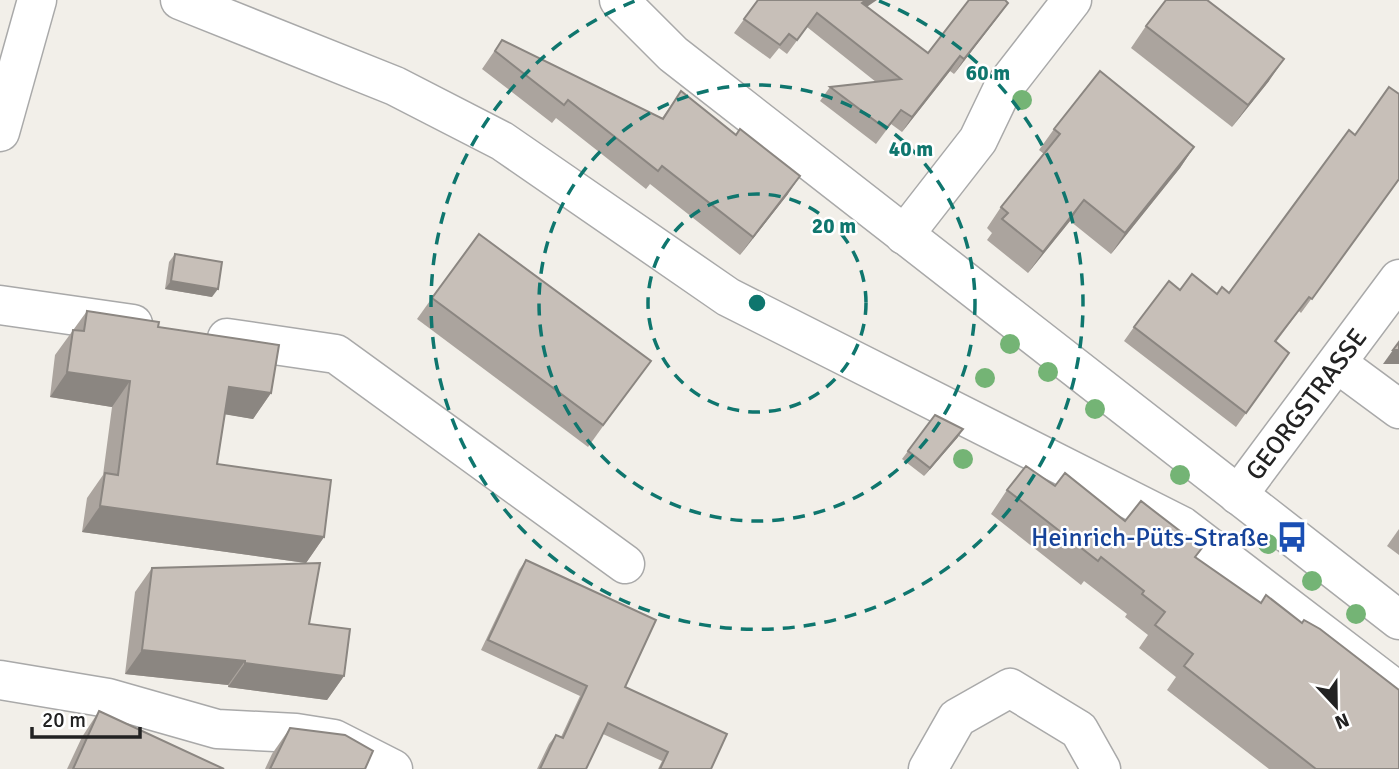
<svg xmlns="http://www.w3.org/2000/svg" width="1399" height="769" font-family="Signika,sans-serif">
<rect width="100%" height="100%" fill="#f2efe9"/>
<g fill="none" stroke-linecap="round" stroke-linejoin="round">
<defs>
<g id="minor">
<path d="M180,0L395,86L502,141L728,297L1182,526L1399,692"/>
<path d="M619,0L673,54L1399,620"/>
<path d="M0,132L37,0"/>
<path d="M904,235L978,140L1002,90L1072,0"/>
<path d="M0,305L133,324"/>
<path d="M227,338L336,354L625,564"/>
<path d="M1338,364L1399,409"/>
<path d="M1238,495L1399,279"/>
<path d="M0,680L108,698L217,729L296,733L334,739L393,769"/>
<path d="M928,769L957,718L1010,688L1079,730L1101,769"/>
</g>
</defs>
<!-- minor casing -->
<use href="#minor" stroke="#a9a9a9" stroke-width="41"/>
<!-- minor -->
<use href="#minor" stroke="#fff" stroke-width="38"/>
</g>
<!-- trees -->
<g fill="#74b475">
<circle cx="1022" cy="100" r="10"/>
<circle cx="1010" cy="344" r="10"/>
<circle cx="1048" cy="372" r="10"/>
<circle cx="985" cy="378" r="10"/>
<circle cx="1095" cy="409" r="10"/>
<circle cx="963" cy="459" r="10"/>
<circle cx="1180" cy="475" r="10"/>
<circle cx="1268" cy="544" r="10"/>
<circle cx="1312" cy="581" r="10"/>
<circle cx="1356" cy="614" r="10"/>
</g>
<!-- wall -->
<g fill="#aba49e">
<path d="M758,0L867,7L928,53L1008,3L954,74L950,71L902,132L891,124L876,144L820,101L830,87L876,82L807,27L787,54L779,48L770,59L734,33Z"/>
<path d="M1146,26L1269,81L1232,127L1131,48Z"/>
<path d="M502,40L662,118L681,91L788,194L740,255L650,184L646,189L556,118L552,123L482,69Z"/>
<path d="M1054,129L1194,147L1180,168L1111,254L1070,221L1028,273L987,240L992,233L987,228L1001,207L1044,154L1039,150Z"/>
<path d="M1399,179L1301,313L1299,311L1276,342L1289,353L1236,427L1124,341L1134,327L1180,290L1217,294L1229,293Z"/>
<path d="M175,254L212,297L165,289L169,262Z"/>
<path d="M432,298L635,382L588,447L417,319Z"/>
<path d="M87,311L158,327L271,393L253,419L225,414L217,464L324,537L306,563L82,532L87,498L103,475L112,407L50,397L55,355Z"/>
<path d="M958,437L924,476L902,459L908,451Z"/>
<path d="M1055,486L1125,521L1202,548L1196,557L1399,769H1269L1167,690L1176,677L1139,648L1148,635L1125,617L1127,614L1084,581L1081,585L991,514L1007,490Z"/>
<path d="M1399,529V555L1387,546Z"/>
<path d="M526,560L625,687L711,769H658L662,761L603,734L586,769H537L549,744L556,735L561,737L580,696L481,650L519,570Z"/>
<path d="M152,568L309,624L344,676L327,700L228,687V685L125,674L135,592Z"/>
<path d="M99,711L224,769H67L82,737Z"/>
<path d="M290,728L365,769H265L272,754Z"/>
</g>
<!-- shaded-wall -->
<g fill="#8b8681">
<path d="M866,0H877L852,17L862,3Z"/>
<path d="M1008,3L998,17L954,74L964,59Z"/>
<path d="M960,56L950,71L902,132L912,117Z"/>
<path d="M1284,59L1269,81L1232,127L1248,105Z"/>
<path d="M1194,147L1180,168L1111,254L1125,233Z"/>
<path d="M800,176L788,194L740,255L753,237Z"/>
<path d="M1084,200L1070,221L1028,273L1043,252Z"/>
<path d="M171,281L218,289L212,297L165,289Z"/>
<path d="M1393,350H1399V364H1383Z"/>
<path d="M67,372L130,381L112,407L50,397Z"/>
<path d="M229,387L271,393L253,419L211,412Z"/>
<path d="M963,429L958,437L924,476L930,468Z"/>
<path d="M100,506L324,537L306,563L82,532Z"/>
<path d="M142,650L245,661L228,685L125,674Z"/>
<path d="M245,663L344,676L327,700L228,687Z"/>
</g>
<!-- building -->
<g fill="#c7bfb8" stroke="#8b8681" stroke-width="2">
<path d="M758,0H866L862,3L928,53L969,0H1005L1008,3L964,59L960,56L912,117L901,110L886,129L830,87L901,79L817,13L797,40L789,34L780,45L744,19Z"/>
<path d="M1166,0H1207L1284,59L1248,105L1146,26Z"/>
<path d="M502,40L663,119L681,91L736,135L740,129L800,176L753,237L662,166L658,171L568,100L564,105L495,51Z"/>
<path d="M1100,71L1194,147L1125,233L1084,200L1043,252L1002,219L1008,213L1001,207L1060,134L1054,129Z"/>
<path d="M1389,87L1399,94V179L1312,299L1309,297L1275,341L1289,353L1246,413L1134,327L1169,281L1180,290L1192,274L1217,294L1222,287L1229,293L1349,130L1355,135Z"/>
<path d="M479,234L651,361L603,425L432,298Z"/>
<path d="M175,254L222,262L218,289L171,281Z"/>
<path d="M87,311L159,322L158,327L279,345L271,393L229,387L217,464L331,480L324,537L100,506L105,473L118,475L130,381L67,372L73,330L84,331Z"/>
<path d="M1399,342V350H1393Z"/>
<path d="M935,415L963,429L930,468L908,451Z"/>
<path d="M1026,466L1055,486L1065,473L1125,521L1141,501L1202,548L1195,557L1261,603L1266,595L1302,623L1304,620L1320,629L1399,690V769H1316L1184,666L1193,654L1155,625L1165,612L1142,594L1144,591L1101,557L1098,561L1007,490Z"/>
<path d="M526,560L656,620L625,687L727,734L711,769H660L668,752L608,723L586,769H540L556,735L563,738L587,686L488,640Z"/>
<path d="M320,563L309,624L350,629L344,676L245,663V661L142,650L152,568Z"/>
<path d="M99,711L224,769H73Z"/>
<path d="M290,728L345,735L373,751L365,769H270Z"/>
</g>
<!-- distance rings -->
<g fill="none" stroke="#0f766e" stroke-width="3.5" stroke-dasharray="12 9">
<circle cx="757" cy="303" r="109"/>
<circle cx="757" cy="303" r="218"/>
<path d="M879 1A326 326 0 1 1 635 1"/>
</g>
<!-- icons -->
<defs>
<symbol id="bus-bare" viewBox="-9 -9 18 18"><path d="M-5-6H5V4H4V6H2V4H-2V6H-4V4H-5ZM-3.5-4V0h7V-4ZM-3.5 1.2v1.5H-2V1.2ZM2 1.2v1.5H3.5V1.2Z" fill="#1a4fb4" stroke="#fff" stroke-width="2.5" paint-order="stroke"/></symbol>
</defs>
<g fill-rule="evenodd">
<use href="#bus-bare" x="1270" y="515" width="44" height="44"/>
</g>
<g text-anchor="middle" stroke-width="5" stroke-linejoin="round" paint-order="stroke">
<!-- street labels -->
<g font-size="26" fill="#222" stroke="#fff">
<text transform="translate(1306 404) rotate(-53)" y="9">GEORGSTRASSE</text>
</g>
<!-- transit labels -->
<g font-size="26" fill="#164399" stroke="#fff" text-anchor="end">
<text x="1269" y="546">Heinrich-Püts-Straße</text>
</g>
</g>
<circle cx="757" cy="303" r="10" fill="#0f766e" stroke="#fff" stroke-width="3.5"/>
<g font-size="21" text-anchor="middle" font-weight="bold" fill="#0f766e" stroke="#fff" stroke-width="5" stroke-linejoin="round" paint-order="stroke">
<text x="988" y="80">60 m</text>
<text x="911" y="156">40 m</text>
<text x="834" y="233">20 m</text>
</g>
<!-- north arrow -->
<g transform="translate(1336 706) rotate(158)" stroke="#ffffff" stroke-width="5" paint-order="stroke">
<path d="M0-5L12 26L0 18L-12 26Z" fill="#222222"/>
<text y="-10" font-size="19" font-weight="bold" text-anchor="middle" fill="#222222">N</text>
</g>
<!-- scale -->
<path d="M32 727v10h108v-10" fill="none" stroke="#222222" stroke-width="3.5"/>
<text x="42" y="727" font-size="21" fill="#222222" stroke="#ffffff" stroke-width="5" paint-order="stroke">20 m</text>
</svg>
